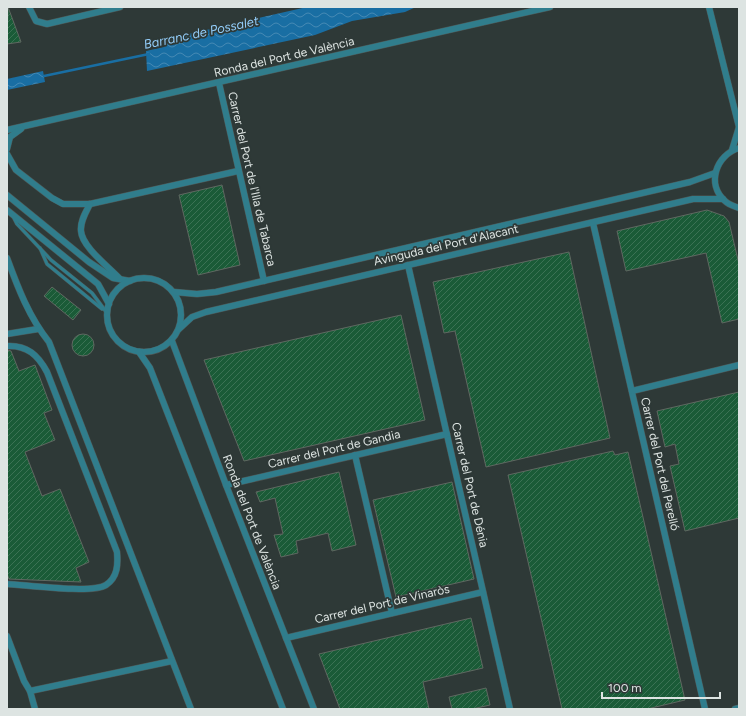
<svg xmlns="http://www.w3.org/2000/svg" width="746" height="716" font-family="Figtree,sans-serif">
<defs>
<pattern id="water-waves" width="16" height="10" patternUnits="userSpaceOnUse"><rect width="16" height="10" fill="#196ea3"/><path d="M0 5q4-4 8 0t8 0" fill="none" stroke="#4589b4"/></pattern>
<pattern id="building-hatch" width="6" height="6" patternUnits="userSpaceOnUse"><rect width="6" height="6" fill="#1a5b37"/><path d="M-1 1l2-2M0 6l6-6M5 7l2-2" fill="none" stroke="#3b7254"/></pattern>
</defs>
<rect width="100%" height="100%" fill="#2e3937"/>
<!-- water -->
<g fill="url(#water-waves)">
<path d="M307,7H416L405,12L352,21L315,35L147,71L146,51L164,47L171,38Z"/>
<path d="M43,71L45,82L7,90V79Z"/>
</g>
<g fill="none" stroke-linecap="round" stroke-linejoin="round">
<!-- stream -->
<path stroke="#196ea3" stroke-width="2.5" d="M44,76L149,54"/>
</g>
<!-- building -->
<g fill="url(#building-hatch)" stroke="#5f6861">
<path d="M8,7L21,42L7,44Z"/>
<path d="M222,185L240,265L198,275L179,195Z"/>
<path d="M707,210L724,216L729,222L739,264V319L722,323L706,253L626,271L617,231Z"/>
<path d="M569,252L610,438L486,467L455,331L444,333L433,282Z"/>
<path d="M52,287L81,310L73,320L44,296Z"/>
<path d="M401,315L425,420L244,461L204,360Z"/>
<circle cx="83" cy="345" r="11"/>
<path d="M7,350L11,351L19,371L35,365L52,410L44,413L55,440L25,452L42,496L60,489L89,562L76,568L81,582L9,579L7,574Z"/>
<path d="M739,392V518L685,531L670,466L679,464L675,444L665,447L657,411Z"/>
<path d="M613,451L615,455L628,452L685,700L647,709H562L508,475Z"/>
<path d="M339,472L356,545L332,551L328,533L296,541L298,553L281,557L274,535L283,534L275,498L260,502L256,492Z"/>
<path d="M452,482L474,579L396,597L373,500Z"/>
<path d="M471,618L483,668L423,682L429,709H340L319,654Z"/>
<path d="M486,688L490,705L472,709H452L449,697Z"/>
</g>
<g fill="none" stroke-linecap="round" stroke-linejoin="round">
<defs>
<g id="lane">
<path d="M14,218L17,224L51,260L92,293L107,313"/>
<path d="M40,248L47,264L102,309"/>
</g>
<g id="street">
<path d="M29,7L36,21L47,24L120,7"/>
<path d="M709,7L739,127"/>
<path d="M219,83L264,281"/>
<path d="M7,130L550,7"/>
<path d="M739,148C716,155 706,184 725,201C729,205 734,206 739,208"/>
<path d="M7,149L10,137L21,129"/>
<path d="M732,150L739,127"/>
<path d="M7,154L16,170L52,198L63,204H90L238,171"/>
<path d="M7,195L89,262L113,278L130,281"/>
<path d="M90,204C86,212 80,221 81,231C82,247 109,267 120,279"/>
<path d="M7,210L98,284L109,304"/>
<path d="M593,223L705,709"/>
<path d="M7,258C18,288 29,317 49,342L191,709"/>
<path d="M408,265L510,709"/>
<circle cx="144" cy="315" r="37"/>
<path d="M174,292L197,294L216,292L690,182L715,173"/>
<path d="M179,329L192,317L206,312L693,199H723"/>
<path d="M7,334L38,329"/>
<path d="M172,341L226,485L314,709"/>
<path d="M7,346C27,345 38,355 47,372L117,552C118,564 118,577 106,585C92,594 27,585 7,584"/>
<path d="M139,352L150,368L283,709"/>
<path d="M632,391L739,365"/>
<path d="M355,455L392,613"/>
<path d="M226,485L447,434"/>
<path d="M7,636L24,681L30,691"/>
<path d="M286,638L483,592"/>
<path d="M35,709L30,691L172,661"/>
<path d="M735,709L739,708"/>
</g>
</defs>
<!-- lane casing -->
<use href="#lane" stroke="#4e5856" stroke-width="4"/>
<!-- street casing -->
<use href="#street" stroke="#4e5856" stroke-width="7"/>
<!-- lane -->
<use href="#lane" stroke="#307d8c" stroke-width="3"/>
<!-- street -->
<use href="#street" stroke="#307d8c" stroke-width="6"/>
</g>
<g text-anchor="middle" stroke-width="3.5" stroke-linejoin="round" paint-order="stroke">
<!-- street labels -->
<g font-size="12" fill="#dde4e2" stroke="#2e3937">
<text transform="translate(284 57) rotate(-13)" y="4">Ronda del Port de València</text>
<text transform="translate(252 179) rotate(77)" y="4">Carrer del Port de l'Illa de Tabarca</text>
<text transform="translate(446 245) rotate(-13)" y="4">Avinguda del Port d'Alacant</text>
<text transform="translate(334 449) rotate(-13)" y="4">Carrer del Port de Gandia</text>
<text transform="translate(660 464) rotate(77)" y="4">Carrer del Port del Perelló</text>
<text transform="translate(470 485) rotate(77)" y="4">Carrer del Port de Dénia</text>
<text transform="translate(252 522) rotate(69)" y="4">Ronda del Port de València</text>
<text transform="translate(382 604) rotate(-13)" y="4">Carrer del Port de Vinaròs</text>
</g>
<!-- water labels -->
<g font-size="13" font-style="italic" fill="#92cbf7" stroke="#2e3937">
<text transform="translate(201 32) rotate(-12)" y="5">Barranc de Possalet</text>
</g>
</g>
<!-- border -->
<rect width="746" height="716" fill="none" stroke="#dde4e2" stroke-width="16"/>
<!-- scale -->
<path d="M602 692v6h118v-6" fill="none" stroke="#dde4e2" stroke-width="2"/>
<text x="608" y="692" font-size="12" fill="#dde4e2" stroke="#2e3937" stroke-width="3" paint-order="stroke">100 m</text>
</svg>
